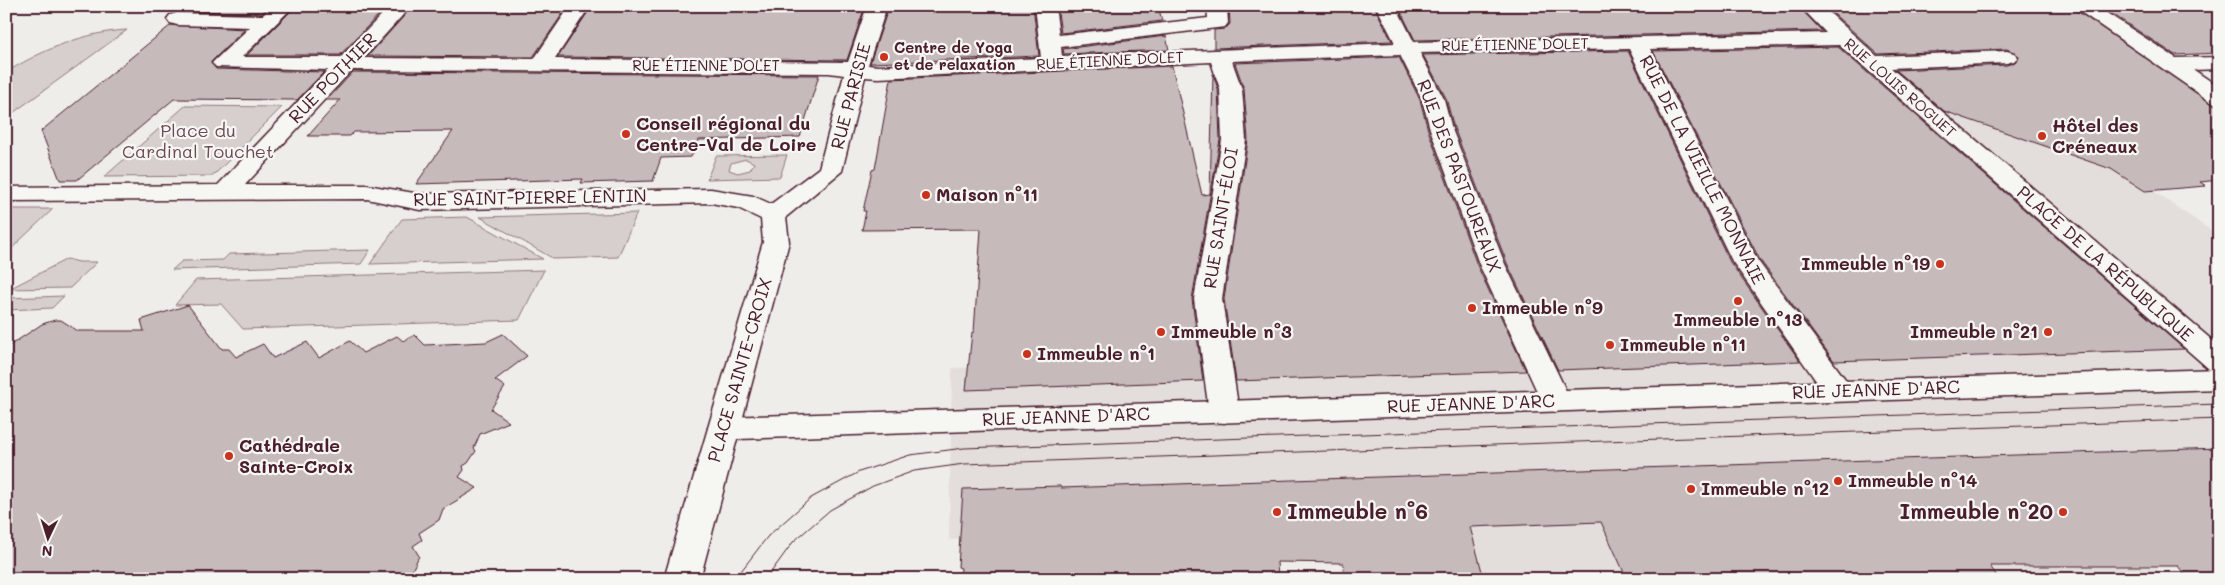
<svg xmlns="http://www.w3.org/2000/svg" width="2225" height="585" font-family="Mali,sans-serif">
<rect width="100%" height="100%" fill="#efedea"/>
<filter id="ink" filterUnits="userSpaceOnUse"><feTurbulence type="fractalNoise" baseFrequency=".02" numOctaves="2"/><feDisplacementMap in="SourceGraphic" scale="10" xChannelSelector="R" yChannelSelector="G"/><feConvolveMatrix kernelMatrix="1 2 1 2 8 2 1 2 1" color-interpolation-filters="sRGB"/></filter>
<g filter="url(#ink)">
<!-- built -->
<g fill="#e3dedc">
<path d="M1788,6H1845L1905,29L2076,150L2121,169L2219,236V492L1674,579H1484L1478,558L1445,522L949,540L952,368L2141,327Z"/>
<path d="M2116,566L2156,568L2164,579H2000L1992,567Z"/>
</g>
<!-- green -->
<g fill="#d7cfce" stroke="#90777c" fill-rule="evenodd">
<path d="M127,30L6,118V73L10,70C45,49 85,32 127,30Z"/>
<path d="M185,106L282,107L213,176L104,177Z"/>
<path d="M787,155L780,177L707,179L716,156ZM746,159L754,163L750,170L738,173L729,170L731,163Z"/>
<path d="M6,209H53L16,244L6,256Z"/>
<path d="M637,213L618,257L554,259L480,217Z"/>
<path d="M467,217L543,259L370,264L402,219Z"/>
<path d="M370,250L361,264L172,270L182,261L223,260L229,254Z"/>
<path d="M67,259L79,262H97L70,288L6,289V282L13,287Z"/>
<path d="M544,270L519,320L243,329L221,304L175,305L196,280Z"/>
<path d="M64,296L52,308L6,310V298Z"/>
</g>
<!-- building -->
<g fill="#c6babb" stroke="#4a1f2b">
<path d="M194,6H269L262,13L188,11Z"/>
<path d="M296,6H387L340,55H247Z"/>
<path d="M413,6H568L533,57L368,56Z"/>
<path d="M592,6H865L847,60L558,57Z"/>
<path d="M889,6H1033L1039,56L870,63Z"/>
<path d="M1057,6H1150V9H1159L1162,21L1061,33Z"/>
<path d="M1229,6H1374L1392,41L1214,48V30L1225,29L1230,24Z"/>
<path d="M1398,6H1798L1822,31L1415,40Z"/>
<path d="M1825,6H2070L2219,108V180L2200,182L2206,186L2145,191L2111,169L1944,111L1896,70L2007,65L2015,62L2019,56L2007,49L1878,54Z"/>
<path d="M2100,6H2219V53L2175,55Z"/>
<path d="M171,25L245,29L211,62L216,69L324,72L297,100L174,99L77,180H60L41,131Z"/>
<path d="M1166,36L1169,50L1064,54L1063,49Z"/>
<path d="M1838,47L2184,349L1834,361L1760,260L1653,51Z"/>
<path d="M1628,51L1730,262L1800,361L1558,370L1507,263L1454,128L1446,98L1423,55Z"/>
<path d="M1399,57L1420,100L1428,130L1477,265L1526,371L1236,381L1224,299L1248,140L1244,89L1235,63Z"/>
<path d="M1172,66L1202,195L1210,194L1213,74L1218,89L1220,140L1192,299L1203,381L966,390L972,332H974L981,229L862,230L866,211H863L872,170L875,169L891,79Z"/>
<path d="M353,72L819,75L800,137L699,140L691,157L661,158L653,181L581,183L583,179L416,184L453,131L354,132L350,136H308L340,100H327Z"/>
<path d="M188,305L222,349H229L236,357L263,344L273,358L307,342L319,358L350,341L363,353L397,336L403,341L415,335L425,345L486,342L503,334L527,356L495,380L505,387L491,409L509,422L480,434L474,448L476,451L468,463L463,466L464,470L459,477L477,488L443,509L439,520L419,533L422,540L413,546L419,556L408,579H6V348L42,324L55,320H61L78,331H144L141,320Z"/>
<path d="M2219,448V579H2188L2178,566H1990L1999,579H1627L1601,522L1470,527L1484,579L1345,577L1343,563L1277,562L1278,579H960L961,568L958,567L963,489L1060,486L1061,488Z"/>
</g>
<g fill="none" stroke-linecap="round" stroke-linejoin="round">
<defs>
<g id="street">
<path d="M272,6H294L242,57H341L390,6H411L364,58L534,59L570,6H590L555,59L848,62L867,6H887L868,65L878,66L1041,58L1035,6H1055L1059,35L1208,18L1207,6H1227L1228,23L1225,27L1061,47L1062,56L1395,43L1376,6H1396L1414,42L1826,33L1800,6H1822L1877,56L2007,51L2014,53L2018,57L2014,61L2007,63L1891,68L2219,346V372L2209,369L1839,45L1650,49L1758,261L1854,391L1850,398L1839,401L1828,398L1732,261L1629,49L1420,53L1444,99L1452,129L1505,264L1571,401L1567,409L1556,412L1545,409L1479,264L1430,129L1422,99L1400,55L1232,61L1242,89L1246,140L1222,299L1239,412L1235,420L1224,423L1213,420L1209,412L1194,299L1222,140L1220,89L1211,62L878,78L865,77L842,171L786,217L789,242L740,428L735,436L724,439L713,436L708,428L763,242L761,219L738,208L711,203L420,210L367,199L6,201V187L218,185L328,70L216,67L212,63L216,59L250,27L177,25L170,23L167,19L170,15L177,13L263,15ZM352,70L829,73L844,75L819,168L771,204L753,196L711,189L420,194L367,185H245Z"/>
<path d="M2072,6H2096L2176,58L2219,57V69L2194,70L2219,87V104L2211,102Z"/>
</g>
<path id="secondary" d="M2219,369V389L737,439L700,579H664L708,428L713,420L724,417Z"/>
</defs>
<!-- street casing -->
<use href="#street" stroke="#4a1f2b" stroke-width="3"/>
<!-- secondary casing -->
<use href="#secondary" stroke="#4a1f2b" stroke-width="3"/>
<!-- street -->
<use href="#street" fill="#f6f6f2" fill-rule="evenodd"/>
<!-- secondary -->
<use href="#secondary" fill="#f6f6f2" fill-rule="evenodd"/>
<!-- tram -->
<g stroke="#4a1f2b" stroke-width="1">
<path d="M735,579L768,536L811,498L859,472L910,455L964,448L2219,404"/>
<path d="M766,579L793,542L830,510L873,486L914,471L964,464L2219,419"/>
</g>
</g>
</g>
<!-- markers -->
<g fill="#c8321e" stroke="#f6f6f2" stroke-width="2">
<circle cx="884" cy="57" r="5"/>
<circle cx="626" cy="134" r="5"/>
<circle cx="2042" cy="136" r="5"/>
<circle cx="926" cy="195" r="5"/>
<circle cx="1940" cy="264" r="5"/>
<circle cx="1738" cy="301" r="5"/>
<circle cx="1472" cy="308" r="5"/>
<circle cx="1161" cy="332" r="5"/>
<circle cx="2048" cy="332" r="5"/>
<circle cx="1610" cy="345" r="5"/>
<circle cx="1027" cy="354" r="5"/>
<circle cx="229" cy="456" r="5"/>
<circle cx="1838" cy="481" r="5"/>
<circle cx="1691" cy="489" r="5"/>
<circle cx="1277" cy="512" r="5"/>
<circle cx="2063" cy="512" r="5"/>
</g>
<g text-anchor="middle" stroke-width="4.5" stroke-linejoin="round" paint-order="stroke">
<!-- far-street labels -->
<g font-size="15" fill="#4a1f2b" stroke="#f6f6f2">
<text transform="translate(1515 45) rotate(-1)" y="5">RUE ÉTIENNE DOLET</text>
<text transform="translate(1110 61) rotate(-3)" y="5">RUE ÉTIENNE DOLET</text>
<text x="706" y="71">RUE ÉTIENNE DOLET</text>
<text transform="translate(1900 88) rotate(41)" y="5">RUE LOUIS ROGUET</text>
</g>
<!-- far-poi labels -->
<g font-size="15" font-weight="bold" fill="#4a1f2b" stroke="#f6f6f2" text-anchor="start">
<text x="894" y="53">Centre de Yoga<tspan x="894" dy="17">et de relaxation</tspan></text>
</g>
<!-- street labels -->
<g font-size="18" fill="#4a1f2b" stroke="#f6f6f2">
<text transform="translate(333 78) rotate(-46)" y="6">RUE POTHIER</text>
<text transform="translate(851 96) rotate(-75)" y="6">RUE PARISIE</text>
<text transform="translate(1702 170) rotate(63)" y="6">RUE DE LA VIEILLE MONNAIE</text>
<text transform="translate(1459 176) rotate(69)" y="6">RUE DES PASTOUREAUX</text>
<text transform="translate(530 198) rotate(-1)" y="6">RUE SAINT-PIERRE LENTIN</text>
<text transform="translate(1221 218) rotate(-81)" y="6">RUE SAINT-ÉLOI</text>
<text transform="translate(2105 264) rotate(41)" y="6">PLACE DE LA RÉPUBLIQUE</text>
<text transform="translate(740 370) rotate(-74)" y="6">PLACE SAINTE-CROIX</text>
<text transform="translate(1876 390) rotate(-2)" y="6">RUE JEANNE D'ARC</text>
<text transform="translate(1471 404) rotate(-2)" y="6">RUE JEANNE D'ARC</text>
<text transform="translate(1066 417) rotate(-2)" y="6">RUE JEANNE D'ARC</text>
</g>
<!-- poi labels -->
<g font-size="18" font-weight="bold" fill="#4a1f2b" stroke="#f6f6f2" text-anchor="start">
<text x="636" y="130">Conseil régional du<tspan x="636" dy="21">Centre-Val de Loire</tspan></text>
<text x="2052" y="132">Hôtel des<tspan x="2052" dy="21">Créneaux</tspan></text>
<text x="936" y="201">Maison n°11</text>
<text x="1930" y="270" text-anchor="end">Immeuble n°19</text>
<text x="1482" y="314">Immeuble n°9</text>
<text x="1738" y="326" text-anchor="middle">Immeuble n°13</text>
<text x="1171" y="338">Immeuble n°3</text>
<text x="2038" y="338" text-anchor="end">Immeuble n°21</text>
<text x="1620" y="351">Immeuble n°11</text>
<text x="1037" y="360">Immeuble n°1</text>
<text x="239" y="452">Cathédrale<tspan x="239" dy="21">Sainte-Croix</tspan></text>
<text x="1848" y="487">Immeuble n°14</text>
<text x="1701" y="495">Immeuble n°12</text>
</g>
<!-- park labels -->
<g font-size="18" fill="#6d4b54" stroke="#f6f6f2">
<text x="198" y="137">Place du<tspan x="198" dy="21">Cardinal Touchet</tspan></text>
</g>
<!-- near-poi labels -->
<g font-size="21" font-weight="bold" fill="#4a1f2b" stroke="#f6f6f2" text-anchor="start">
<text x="1287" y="519">Immeuble n°6</text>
<text x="2053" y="519" text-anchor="end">Immeuble n°20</text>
</g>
</g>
<!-- margin -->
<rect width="2225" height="585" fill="none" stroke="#f6f6f2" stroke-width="25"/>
<rect x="12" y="12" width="2200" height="560" fill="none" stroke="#4a1f2b" stroke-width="2" filter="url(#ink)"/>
<!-- north arrow -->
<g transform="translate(48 538) rotate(184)" stroke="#f6f6f2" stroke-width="4" paint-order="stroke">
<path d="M0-4L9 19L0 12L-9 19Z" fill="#4a1f2b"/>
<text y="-8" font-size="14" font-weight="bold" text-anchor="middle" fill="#4a1f2b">N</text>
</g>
</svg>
